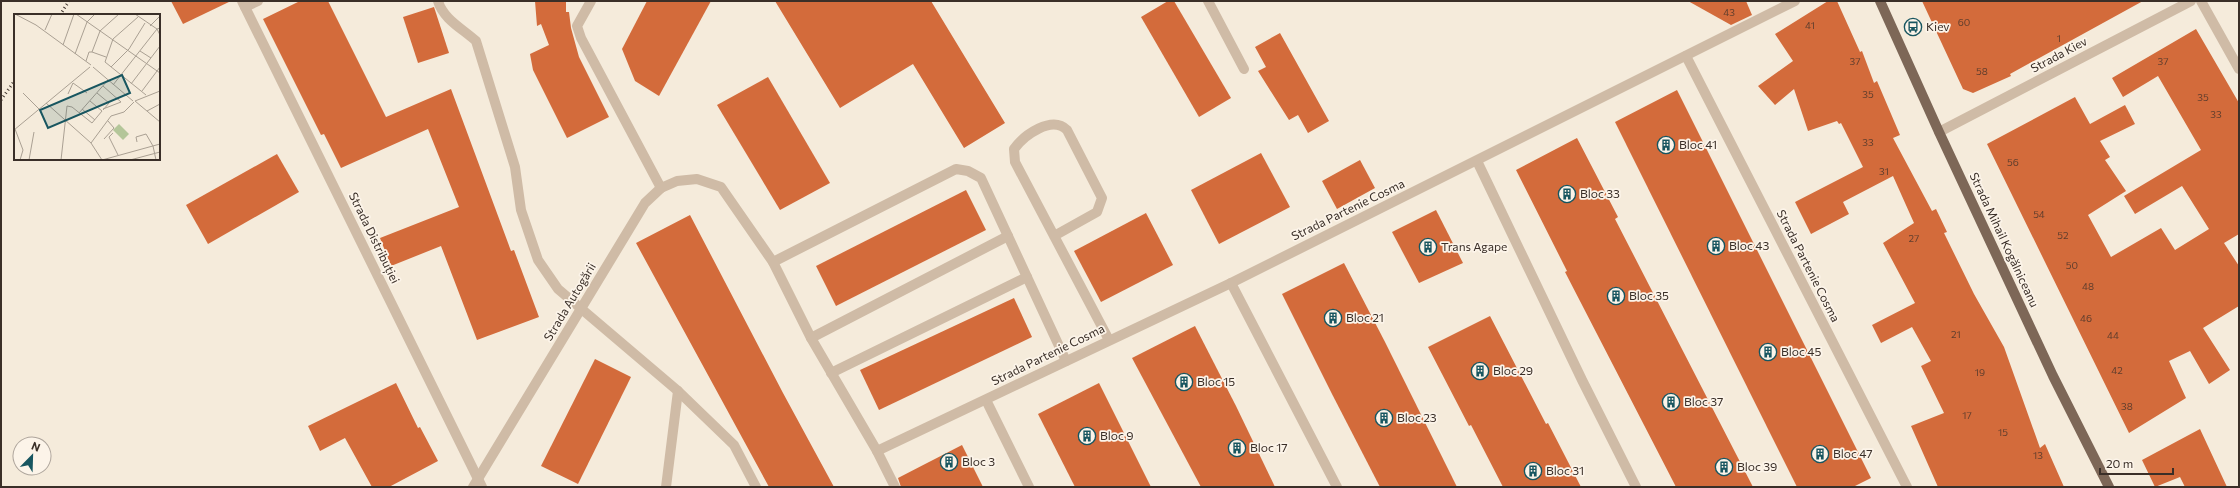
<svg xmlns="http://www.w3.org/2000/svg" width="2240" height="488" font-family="Commissioner,sans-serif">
<rect width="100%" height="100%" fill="#f5ebdb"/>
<!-- building -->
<g fill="#d36b3b">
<path d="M171,1H231L183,24Z"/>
<path d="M300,1H328L386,117L451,89L511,251L514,250L539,317L477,340L441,246L391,266L380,238L459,207L428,129L341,168L324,134L321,135L263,19Z"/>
<path d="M535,1H566V12H569L571,28L579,57L609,117L567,138L533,70L530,54L549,45L541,24L537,26Z"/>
<path d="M647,1H711L659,96L635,81L622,49Z"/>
<path d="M775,1H931L1005,123L964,148L913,64L840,108Z"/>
<path d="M1168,1H1174L1231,98L1199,117L1141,17Z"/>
<path d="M1688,1H1746L1752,15L1731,25Z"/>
<path d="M1828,1H1837L1860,52L1862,51L1874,83L1877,81L1900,135L1893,138L1932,211L1936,209L1947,232L1944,233L1974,294L2004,347L2040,448L2045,444L2064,487H1938L1911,426L1944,413L1921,366L1931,361L1912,327L1881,343L1872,325L1915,303L1883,243L1914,223L1893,176L1843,202L1849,214L1811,234L1795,202L1863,167L1841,123L1839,124L1837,121L1808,131L1794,89L1775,105L1758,86L1793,61L1775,34Z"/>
<path d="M1922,1H2143L2010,74L2011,76L1973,93L1963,89Z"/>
<path d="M434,7L449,53L418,63L403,17Z"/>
<path d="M2196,29L2239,103V234L2224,243L2239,266V306L2203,328L2230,370L2209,384L2190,351L2169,361L2186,398L2129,433L1987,144L2075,97L2090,124L2125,105L2135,124L2100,141L2110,157L2105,160L2126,191L2088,215L2111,257L2161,228L2175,250L2209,229L2182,186L2135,214L2124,196L2201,150L2158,76L2123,97L2112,78Z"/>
<path d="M1280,33L1329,121L1308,133L1298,115L1289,120L1258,71L1266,67L1255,47Z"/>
<path d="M768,77L830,183L780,210L717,105Z"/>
<path d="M1677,90L1871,478L1853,487H1797L1615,122Z"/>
<path d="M1577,138L1618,217L1615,219L1753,487H1676L1565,272L1567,271L1516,170Z"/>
<path d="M1261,153L1290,207L1219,244L1191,190Z"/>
<path d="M277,154L299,192L208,244L186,205Z"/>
<path d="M1360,160L1375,188L1337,209L1322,181Z"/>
<path d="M966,190L986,230L836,306L816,266Z"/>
<path d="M1436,210L1463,263L1419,283L1392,232Z"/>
<path d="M1146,213L1173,265L1101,302L1074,251Z"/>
<path d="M690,215L783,393L834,487H769L636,243Z"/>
<path d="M1344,263L1385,342L1457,487H1380L1332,394L1282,294Z"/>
<path d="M1014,298L1032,337L879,410L860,370Z"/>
<path d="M1490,316L1546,424L1548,423L1581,487H1503L1471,425L1469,426L1428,347Z"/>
<path d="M1195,326L1236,406L1275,487H1201L1132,358Z"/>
<path d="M595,359L631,377L578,484L541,466Z"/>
<path d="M396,383L418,428L420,427L438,461L389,487H372L345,438L320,451L308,426Z"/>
<path d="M1099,383L1151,487H1075L1038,414Z"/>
<path d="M2200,429L2227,487H2185L2180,477L2155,487L2142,460Z"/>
<path d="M962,445L983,487H901L898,478Z"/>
</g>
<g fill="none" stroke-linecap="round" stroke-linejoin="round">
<!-- minor -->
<g stroke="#cfbba6" stroke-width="10">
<path d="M242,1L482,487"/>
<path d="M438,1C443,19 463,29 476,41L515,167L521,210L538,260L558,289L678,391L734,445L756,487"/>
<path d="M591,1L577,26L581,38L661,188"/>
<path d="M1208,1L1244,69"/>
<path d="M2201,1L2239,69"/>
<path d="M245,7L258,1"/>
<path d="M1686,56L1907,487"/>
<path d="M1939,132L2191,1"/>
<path d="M1477,161L1582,380L1636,487"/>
<path d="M1054,236L1097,212L1102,198L1067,130C1052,115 1024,135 1014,149L1015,162L1109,340"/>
<path d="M773,262L956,169L968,171L981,178L1066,361"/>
<path d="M1231,283L1337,487"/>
<path d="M811,338L1008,236"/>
<path d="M831,373L1027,277"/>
<path d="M986,400L1029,487"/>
<path d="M877,451L1231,283L1795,1"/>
<path d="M473,487L645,203L661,188L677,181L697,179L721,187L773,262L811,338L877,451L895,487"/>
<path d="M666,487L678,391"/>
</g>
<!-- major -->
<path stroke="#7d6757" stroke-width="10" d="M1880,1L1939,132L2053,376L2109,487"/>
<!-- rail -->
<g stroke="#3a2f28" stroke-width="3" stroke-dasharray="1 3" stroke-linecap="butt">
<path d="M60,15L69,1"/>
<path d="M1,100L15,80"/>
</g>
</g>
<!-- icons -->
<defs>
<symbol id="bus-ring" viewBox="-11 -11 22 22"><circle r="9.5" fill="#fcf4e9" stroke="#185660" stroke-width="1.5"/><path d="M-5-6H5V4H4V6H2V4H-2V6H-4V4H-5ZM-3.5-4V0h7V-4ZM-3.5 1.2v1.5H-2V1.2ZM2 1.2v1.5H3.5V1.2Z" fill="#185660"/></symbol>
<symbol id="building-ring" viewBox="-11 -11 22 22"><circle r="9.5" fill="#fcf4e9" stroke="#185660" stroke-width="1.5"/><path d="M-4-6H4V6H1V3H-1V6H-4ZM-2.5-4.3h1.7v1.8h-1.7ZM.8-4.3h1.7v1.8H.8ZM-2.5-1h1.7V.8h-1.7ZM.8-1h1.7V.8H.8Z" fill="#185660"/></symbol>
</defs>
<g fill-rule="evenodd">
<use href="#bus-ring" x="1903" y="17" width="20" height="20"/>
<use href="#building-ring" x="1656" y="135" width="20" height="20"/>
<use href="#building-ring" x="1557" y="184" width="20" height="20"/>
<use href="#building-ring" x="1706" y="236" width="20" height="20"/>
<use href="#building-ring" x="1418" y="237" width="20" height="20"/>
<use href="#building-ring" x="1606" y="286" width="20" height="20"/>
<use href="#building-ring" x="1323" y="308" width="20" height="20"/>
<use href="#building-ring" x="1758" y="342" width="20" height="20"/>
<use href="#building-ring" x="1470" y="361" width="20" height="20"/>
<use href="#building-ring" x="1174" y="372" width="20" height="20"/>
<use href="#building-ring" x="1661" y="392" width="20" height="20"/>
<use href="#building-ring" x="1374" y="408" width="20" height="20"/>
<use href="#building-ring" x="1077" y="426" width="20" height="20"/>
<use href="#building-ring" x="1227" y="438" width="20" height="20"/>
<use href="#building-ring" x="1810" y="444" width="20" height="20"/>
<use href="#building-ring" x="939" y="452" width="20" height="20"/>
<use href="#building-ring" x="1714" y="457" width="20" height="20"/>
<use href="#building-ring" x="1523" y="461" width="20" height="20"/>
</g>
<g text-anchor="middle" stroke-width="3.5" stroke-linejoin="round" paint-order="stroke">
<!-- number labels -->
<g font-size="10" fill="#603e2d">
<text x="1729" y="16">43</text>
<text x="1964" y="26">60</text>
<text x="1810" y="29">41</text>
<text x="2059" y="42">1</text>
<text x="1855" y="65">37</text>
<text x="2163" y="65">37</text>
<text x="1982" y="75">58</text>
<text x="1868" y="98">35</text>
<text x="2203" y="101">35</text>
<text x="2216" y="118">33</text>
<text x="1868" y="146">33</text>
<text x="2013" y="166">56</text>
<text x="1884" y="175">31</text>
<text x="2039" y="218">54</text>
<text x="2063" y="239">52</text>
<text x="1914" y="242">27</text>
<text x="2072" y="269">50</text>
<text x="2088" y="290">48</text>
<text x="2086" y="322">46</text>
<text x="1956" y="338">21</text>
<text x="2113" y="339">44</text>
<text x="2117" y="374">42</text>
<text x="1980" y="376">19</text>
<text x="2127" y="410">38</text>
<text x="1967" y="419">17</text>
<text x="2003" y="436">15</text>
<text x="2038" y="459">13</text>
</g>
<!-- poi labels -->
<g font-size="12" fill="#3a2f28" stroke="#fcf4e9" text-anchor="start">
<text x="1926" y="31">Kiev</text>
<text x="1679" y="149">Bloc 41</text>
<text x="1580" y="198">Bloc 33</text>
<text x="1729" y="250">Bloc 43</text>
<text x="1441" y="251">Trans Agape</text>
<text x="1629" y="300">Bloc 35</text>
<text x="1346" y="322">Bloc 21</text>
<text x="1781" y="356">Bloc 45</text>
<text x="1493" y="375">Bloc 29</text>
<text x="1197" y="386">Bloc 15</text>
<text x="1684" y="406">Bloc 37</text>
<text x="1397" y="422">Bloc 23</text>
<text x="1100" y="440">Bloc 9</text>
<text x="1250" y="452">Bloc 17</text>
<text x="1833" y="458">Bloc 47</text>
<text x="962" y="466">Bloc 3</text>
<text x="1737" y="471">Bloc 39</text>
<text x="1546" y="475">Bloc 31</text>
</g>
<!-- street labels -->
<g font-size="12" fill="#3a2f28" stroke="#fcf4e9">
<text transform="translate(2059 55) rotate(-28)" y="4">Strada Kiev</text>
<text transform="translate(1348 210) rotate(-26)" y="4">Strada Partenie Cosma</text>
<text transform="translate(374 238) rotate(64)" y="4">Strada Distribuției</text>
<text transform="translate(2004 240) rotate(65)" y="4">Strada Mihail Kogălniceanu</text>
<text transform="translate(1808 266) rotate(63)" y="4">Strada Partenie Cosma</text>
<text transform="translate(570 302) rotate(-59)" y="4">Strada Autogării</text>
<text transform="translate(1048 355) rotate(-26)" y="4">Strada Partenie Cosma</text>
</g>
</g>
<!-- overview -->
<g transform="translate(14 14)">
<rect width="146" height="146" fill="#f5ebdb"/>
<path d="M105,110L115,120L109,126L99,116Z" fill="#b4c699"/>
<path fill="none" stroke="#aaa093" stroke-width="1" d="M1,0L22,11L77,51M62,0L146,59M121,0L143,15L146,21M124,3L99,25L91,48L132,81M136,12L146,2M31,16L38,0M49,31L60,0M126,37L137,44M78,38L86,17L105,0M78,38L92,43M61,40L73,8L81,0M72,47L75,38H78M79,53L119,87M97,53L115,35L131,9M59,69L73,79M117,70L146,32M99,71L143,15L146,14M89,72L107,88L89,95M128,77L146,53M9,79L25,95M83,79L95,89L89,96M54,80L59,69M121,87L146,108M121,87L146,77M32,89L77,129L88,146M68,95L81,106M133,97L146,90M65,99L94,66M1,115L9,136L6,146M0,116L76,53M99,119L95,123L104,141M90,125L100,114L94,107M123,128L122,123L132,120L139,132M77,129L97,102L110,98L120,88M139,132L142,146M15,146L20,118M47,146L53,92L58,93L78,109L88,97L76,87M88,146L146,130M116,146L146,138"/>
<path fill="#185660" fill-opacity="0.15" stroke="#185660" stroke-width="2" d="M108,61L116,79L34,114L26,96Z"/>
<rect width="146" height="146" fill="none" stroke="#3a2f28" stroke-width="2"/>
</g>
<!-- border -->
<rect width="2240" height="488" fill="none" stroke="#3a2f28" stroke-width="4"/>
<!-- north arrow -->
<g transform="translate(32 456) rotate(23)"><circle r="19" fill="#fcf4e9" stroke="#aea59c"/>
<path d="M0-3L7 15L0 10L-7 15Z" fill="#185660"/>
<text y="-6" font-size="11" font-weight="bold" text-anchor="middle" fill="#3a2f28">N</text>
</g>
<!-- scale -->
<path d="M2100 468v6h73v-6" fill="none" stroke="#3a2f28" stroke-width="2"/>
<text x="2106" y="468" font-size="12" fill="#3a2f28" stroke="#fcf4e9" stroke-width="3" paint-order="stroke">20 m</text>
</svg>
